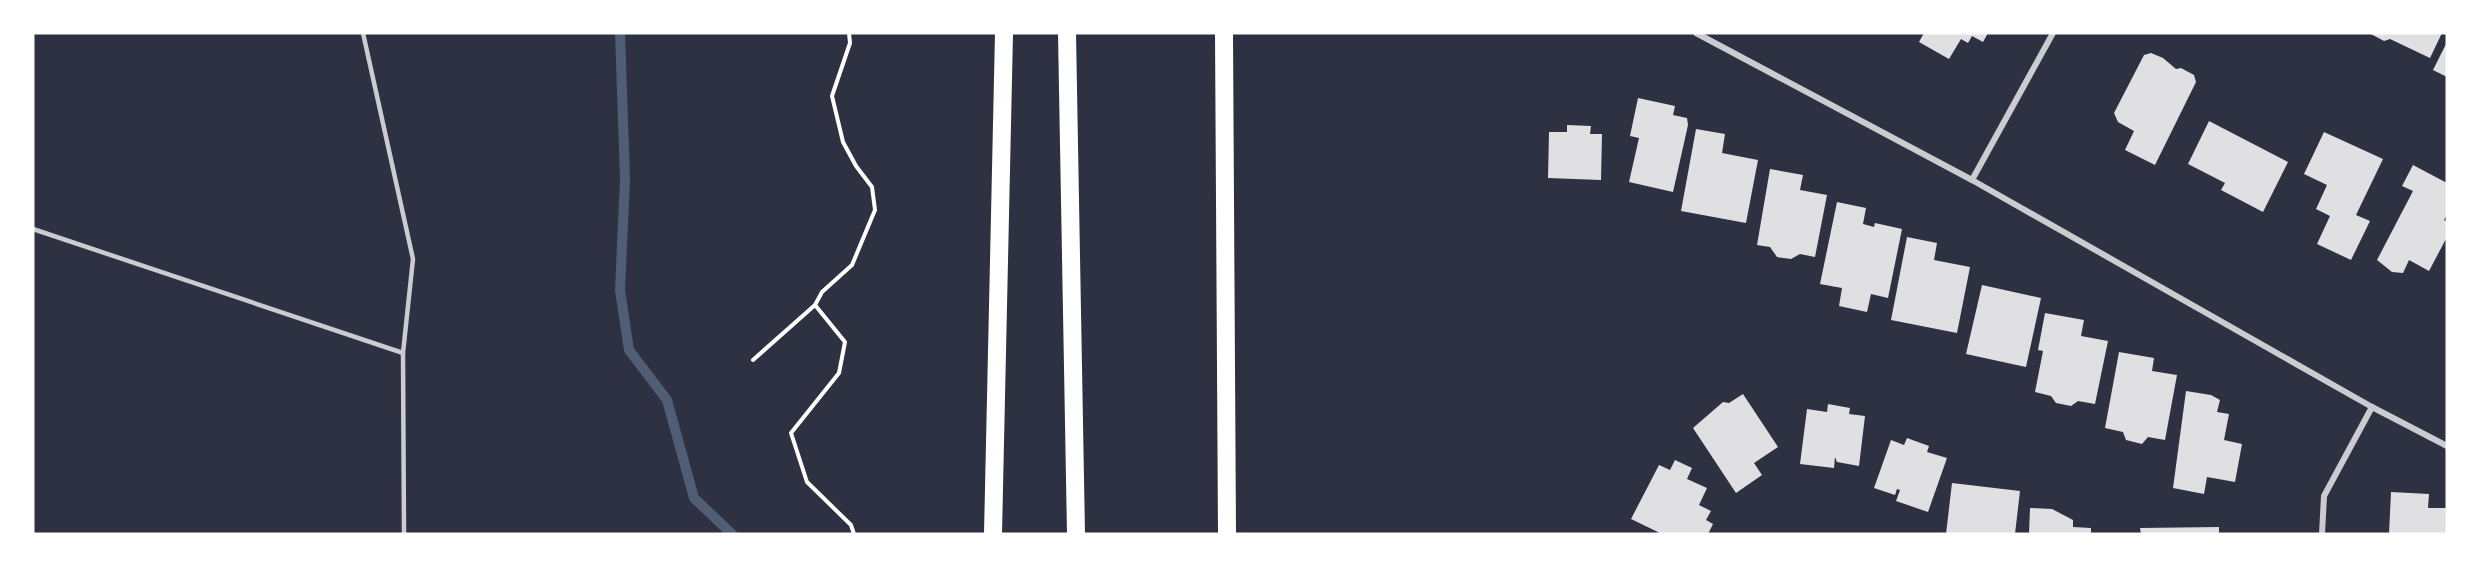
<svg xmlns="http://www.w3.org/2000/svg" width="2480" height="567" font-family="'Work Sans',sans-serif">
<rect width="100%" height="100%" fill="#2d3142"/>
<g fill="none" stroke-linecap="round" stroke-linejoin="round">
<!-- stream -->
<path stroke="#4f5d75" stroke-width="10" d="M620,33L625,179L620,290L629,350L667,400L694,498L732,534"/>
</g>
<!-- building -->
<g fill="#e0e0e3">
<path d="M1924,33H1988L1983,42L1972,36L1968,43L1961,39L1949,59L1919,42Z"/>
<path d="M2369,33H2442L2430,58L2390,39L2384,41Z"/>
<path d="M2447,42V77L2433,70Z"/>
<path d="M2151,53L2163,58L2176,69L2181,68L2194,75L2196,82L2155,165L2125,150L2134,131L2118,122L2114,113L2144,55Z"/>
<path d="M1638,98L1675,106L1673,115L1687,118L1688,125L1673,192L1629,182L1639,138L1630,136Z"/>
<path d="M2209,121L2288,162L2263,212L2221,190L2225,183L2188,164Z"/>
<path d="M1567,125L1591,126L1590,134H1602L1601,180L1548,178L1549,132H1567Z"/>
<path d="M1696,129L1725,134L1722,153L1758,160L1746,223L1681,211Z"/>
<path d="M2324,132L2383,159L2356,215L2370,221L2351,260L2317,244L2330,216L2316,209L2327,185L2304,174Z"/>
<path d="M2413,165L2447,183V214L2444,220L2447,222V237L2429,271L2409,260L2403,273L2392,272L2377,260L2413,191L2402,186Z"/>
<path d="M1770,169L1803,175L1800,190L1827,195L1815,257L1800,254L1791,259L1777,257L1770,247L1757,245Z"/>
<path d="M1837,202L1866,208L1863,224L1874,227L1875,223L1902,229L1888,298L1871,294L1867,312L1839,306L1842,288L1820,284Z"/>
<path d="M1907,237L1937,243L1934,260L1970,267L1957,333L1891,320Z"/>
<path d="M1982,285L2041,298L2026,367L1966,354Z"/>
<path d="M2045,313L2084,320L2081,336L2108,341L2095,404L2078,401L2071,406L2056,403L2051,396L2035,392L2043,351L2038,350Z"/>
<path d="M2119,352L2154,358L2152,371L2177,375L2165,440L2148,437L2142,444L2126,440L2123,432L2105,428Z"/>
<path d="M2186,391L2211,395L2220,400L2217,412L2229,414L2224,440L2242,444L2235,482L2207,477L2204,494L2173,488Z"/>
<path d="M1743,394L1778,447L1754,463L1762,475L1736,493L1693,428L1723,402L1729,403Z"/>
<path d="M1828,404L1850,408L1849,414L1865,416L1859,466L1837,462L1835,457L1834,468L1800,464L1807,409L1827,412Z"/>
<path d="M1907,438L1929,446L1927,452L1947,458L1928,512L1896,501L1900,490L1897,489L1895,495L1874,488L1891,440L1904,445Z"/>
<path d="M1675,460L1692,468L1687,479L1707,488L1699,505L1711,511L1706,520L1713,524L1708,534H1662L1631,519L1659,465L1670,470Z"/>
<path d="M1952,483L2020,491L2015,534H1946Z"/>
<path d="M2391,492L2429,494L2428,508H2447V534H2389Z"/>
<path d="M2030,508L2052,509L2073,520V527L2091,528V534H2029Z"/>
<path d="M2219,527V534H2141L2140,528Z"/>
</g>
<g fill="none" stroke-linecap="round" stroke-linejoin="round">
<!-- path -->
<g stroke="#fff" stroke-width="4">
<path d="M815,305L845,342L839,373L791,433L807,482L851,525L854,534"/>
<path d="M753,360L815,305L822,292L852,265L875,210L872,187L856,166L843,142L832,96L850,43L849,33"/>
</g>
<!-- service -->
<g stroke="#caccd0" stroke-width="4.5">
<path d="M33,229L403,353L413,259L363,33"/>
<path d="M403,353L404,534"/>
</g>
<!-- minor -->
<g stroke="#caccd0" stroke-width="6">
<path d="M1696,33L1972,180L2372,407L2447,446"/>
<path d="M1972,180L2053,33"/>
<path d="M2322,534L2324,496L2372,407"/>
</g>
<!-- motorway -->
<g stroke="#fff" stroke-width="18">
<path d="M1067,33L1076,534"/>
<path d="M1224,33L1227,534"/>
<path d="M993,534L1004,33"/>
</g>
</g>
<!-- border -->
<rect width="2480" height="567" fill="none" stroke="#ffffff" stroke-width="69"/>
</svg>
